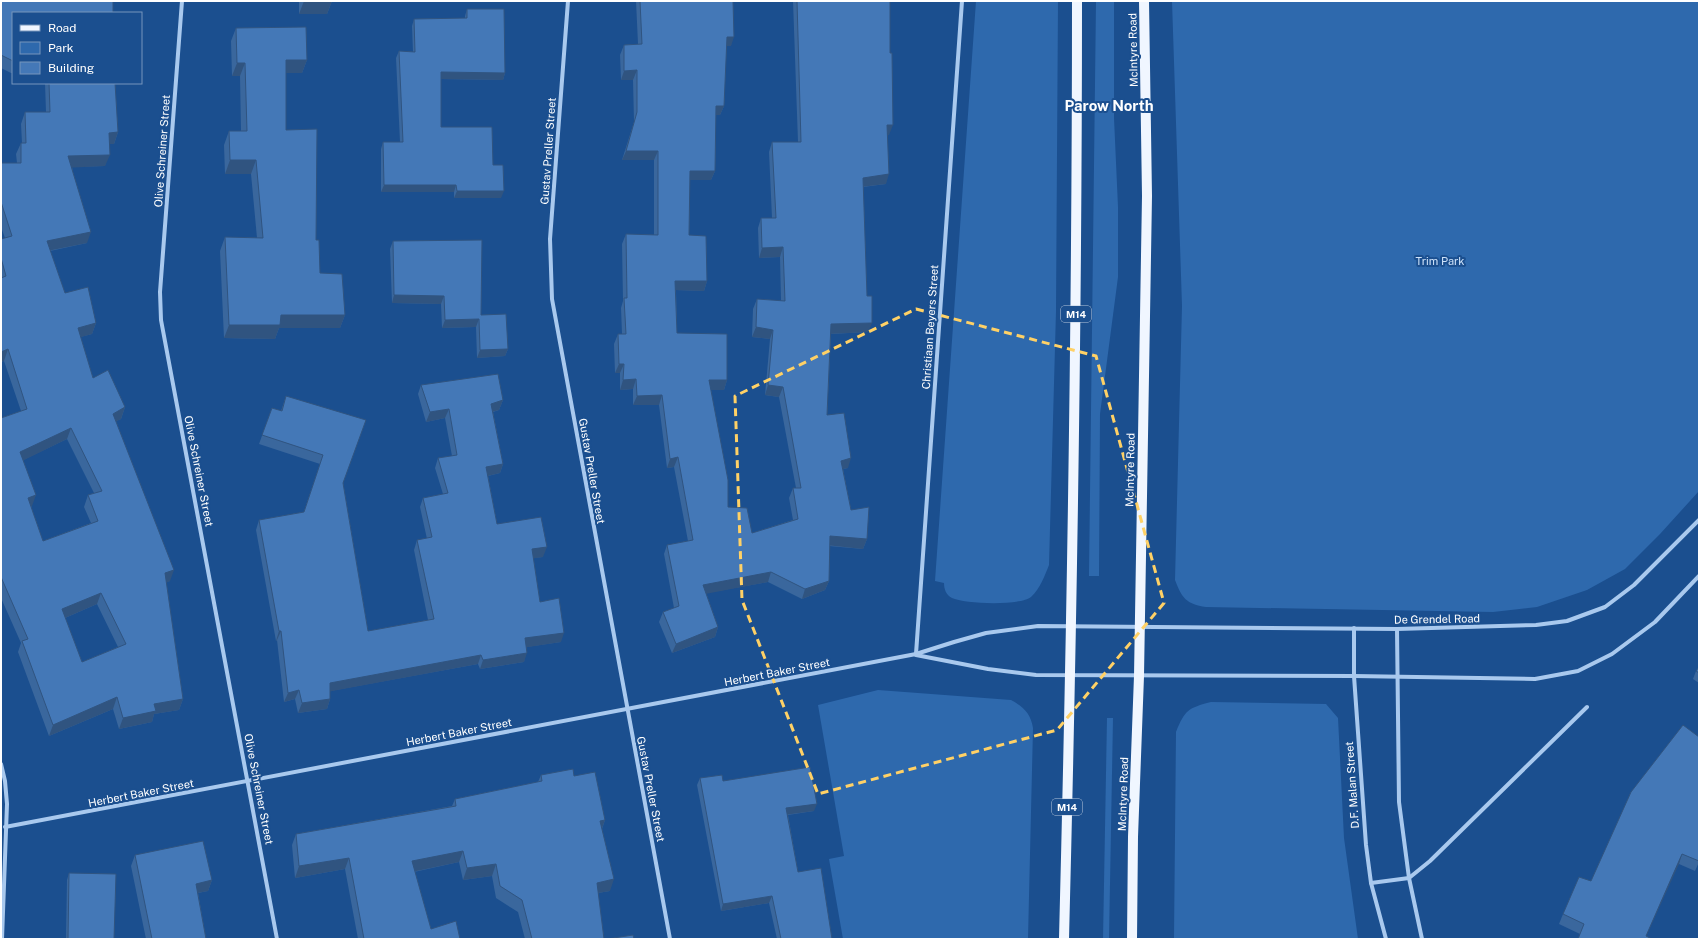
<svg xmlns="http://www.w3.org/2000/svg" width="1700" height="940" font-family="'Public Sans',sans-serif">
<rect width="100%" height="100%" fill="#1b4f8f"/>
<!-- green -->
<g fill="#2e69ad">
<path d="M976,1H1058L1056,311L1049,565C1045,575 1040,589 1031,597C1020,606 964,604 952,598C946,595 944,589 944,583L935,581Z"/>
<path d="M1096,1H1114V118L1118,207V277L1100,414L1099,576H1089Z"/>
<path d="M1172,1H1699V491L1660,534L1625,569L1587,590L1537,607L1493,612L1206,607C1186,604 1182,598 1175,580L1182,306Z"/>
<path d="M878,690L1011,700C1024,707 1031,714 1033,728L1028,939H843L829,859L844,856L818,705Z"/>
<path d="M1211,702L1326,704L1338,718L1344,838L1358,939H1174L1176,732C1185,710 1188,708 1211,702Z"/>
<path d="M1107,718H1113L1109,939H1103Z"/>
</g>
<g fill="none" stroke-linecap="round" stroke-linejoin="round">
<!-- minor -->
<g stroke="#a9c9ee" stroke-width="4">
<path d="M182,1L160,292L161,320L277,939"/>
<path d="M568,1L550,239L552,299L670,939"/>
<path d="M1354,628V676L1366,845L1371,883L1386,939"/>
<path d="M1397,629L1399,802L1409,878L1422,939"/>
<path d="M916,654L962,1"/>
<path d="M916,655L988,669L1036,675L1354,676L1535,679L1578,671L1612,654L1655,622L1699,576"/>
<path d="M1,764L5,781L7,804L2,939"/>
<path d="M5,827L916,654L954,642L986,633L1038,626L1397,629L1536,625L1567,621L1605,607L1634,585L1699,520"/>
<path d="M1371,883L1409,878L1430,861L1587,707"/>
</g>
<!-- primary -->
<g stroke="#f0f6ff" stroke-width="10">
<path d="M1064,939C1072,626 1077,314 1077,1"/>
<path d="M1132,939L1133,837L1139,676L1147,196L1144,1"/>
</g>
</g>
<!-- wall -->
<g fill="#3a679d" fill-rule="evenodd">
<path d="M1,1L13,13V73H11L1,68Z"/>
<path d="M299,1H332L327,14H299Z"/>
<path d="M636,1H733L731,46H726L724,106L720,115H716L715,171L711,180H690L689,235L707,281L704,291L676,290L677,333L727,380L724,390H711L728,507L752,533L793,520L789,498L793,488H796L779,397L765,395L770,339L752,337L753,309L757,299L781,301L780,257L759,258L758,228L761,218H772L769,152L772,142H798L793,1H890L889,135H888L886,184L863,187L868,332L831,334L827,415L848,468L843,469L851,510L867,539L863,549L829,546V581L825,590L802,599L768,582L706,593L718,627L715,637L672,653L659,622L663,612L674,608L664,554L667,545L688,541L674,467L667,468L659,405H633V389L620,390V373H615L614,344L618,334H622L621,308L623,301L622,244L626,234L654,235V160H622L634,122L633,80H621L620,55L624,45L638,44Z"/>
<path d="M467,9L505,73L503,80L441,79V127L493,165L501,198H454V192H381V149L383,142H400L396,58L399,51L413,52L412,26L414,19L465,18V16Z"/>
<path d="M236,28L307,60L302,73H286V130L316,240L320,273L345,315L340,328H279L275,339L224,338L220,251L225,237L257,238L251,174H225L224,145L229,131H241L240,76H232L231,41Z"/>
<path d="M45,83H115L118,132L114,144H109L105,166L72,167L87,243L50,251L65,293L96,323L92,334L80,337L93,378L125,407L121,419L116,421L170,581L166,582L183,699L179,710L154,714L152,722L119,729L113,709L49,736L18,652L21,643L1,598V418L21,411L4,361L1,362V239L5,238L1,227V163H17L16,154L21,143H22L21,124L25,112H46ZM67,439L94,493L88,495L84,507L91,523L43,541L31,507L32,506L23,460ZM97,604L118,647L82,662L65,618Z"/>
<path d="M393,241L481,315L508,349L505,356L477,358L476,327L442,328L441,304L392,303L390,249Z"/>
<path d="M421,385L503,400L499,410L493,412L503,464L500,473L488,476L497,524L543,557L533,558L540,602L561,642L526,647L524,662L480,669L478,664L330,691V699L327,709L298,713L295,699L284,702L277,640L276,641L256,530L259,520L304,512L320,464L259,444L272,408L281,411L286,396L343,483L368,631L428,620L414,550L417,540L427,539L420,507L423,498L443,494L435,468L438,458L452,456L445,418L426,422L418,394Z"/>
<path d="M1699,667V683L1693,679L1696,671Z"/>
<path d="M1699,737V862L1695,871L1679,864L1580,934L1559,924L1563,914L1591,881Z"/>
<path d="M541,775L574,776L605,820L602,829L610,891L598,893L604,939H525L518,912L496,898L492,876L463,880L459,862L414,872L431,929L460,939H358L345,869L295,878L292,845L296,834L452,806L455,799L538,782Z"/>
<path d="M700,778L814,811L788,815L798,872L832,939H777L769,903L721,911L697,785Z"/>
<path d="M135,855L212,880L208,891L198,893L206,939H146L131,866Z"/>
<path d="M69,873L114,939H66L67,880Z"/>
</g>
<!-- shaded-wall -->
<g fill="#305480">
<path d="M304,1H332L327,14H299Z"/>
<path d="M727,37H734L731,46H723Z"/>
<path d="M286,60H307L302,73H281Z"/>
<path d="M237,63H245L240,76H232Z"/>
<path d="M637,70L633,80H621L624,71Z"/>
<path d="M441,72L505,73L503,80L439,79Z"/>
<path d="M716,106H724L720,115H713Z"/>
<path d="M887,125H893L889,135H884Z"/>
<path d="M118,132L114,144H105L109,133Z"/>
<path d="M626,151H658L654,160H622Z"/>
<path d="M110,155L105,166L64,168L68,156Z"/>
<path d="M230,160H256L251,174H225Z"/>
<path d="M690,171H715L711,180H686Z"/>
<path d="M889,174L886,184L860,187L863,178Z"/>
<path d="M384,185H456L454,192H381Z"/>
<path d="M457,191H504L501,198H454Z"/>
<path d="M91,232L87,243L42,252L47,241Z"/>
<path d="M783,247L780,257L759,258L762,248Z"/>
<path d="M675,281H707L704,291L672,290Z"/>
<path d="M394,295L444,296L441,304L392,303Z"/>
<path d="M281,315H345L340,328H279L275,339L224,338L229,325Z"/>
<path d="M479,319L476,327L442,328L445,320Z"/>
<path d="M96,323L92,334L74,339L78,328Z"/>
<path d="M872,323L868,332L828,334L831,324Z"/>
<path d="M756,327L773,330L770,339L752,337Z"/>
<path d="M8,349L4,361L1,362V352Z"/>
<path d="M508,349L505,356L477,358L480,350Z"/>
<path d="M619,364H624L620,373H615Z"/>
<path d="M636,379L633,389L620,390L623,380Z"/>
<path d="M709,380H727L724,390H706Z"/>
<path d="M768,385L783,387L779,397L765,395Z"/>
<path d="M662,395L659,405H633L637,396Z"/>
<path d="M503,400L499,410L488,413L491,404Z"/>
<path d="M125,407L121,419L109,425L113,414Z"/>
<path d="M449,409L445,418L426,422L430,412Z"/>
<path d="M71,428L67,439L16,464L20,452Z"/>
<path d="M678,457L674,467L667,468L670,459Z"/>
<path d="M851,458L848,468L838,470L841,461Z"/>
<path d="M503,464L500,473L483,477L486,467Z"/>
<path d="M36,495L32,506L24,510L28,498Z"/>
<path d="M830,536L867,539L863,549L826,545Z"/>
<path d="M547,547L543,557L529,559L532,549Z"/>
<path d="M174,570L170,581L161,585L165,573Z"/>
<path d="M771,572L768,582L700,595L703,585Z"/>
<path d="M829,581L825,590L802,599L805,589Z"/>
<path d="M101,593L97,604L58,621L62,609Z"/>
<path d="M718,627L715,637L672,653L676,644Z"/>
<path d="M279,631H281L277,640L276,641Z"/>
<path d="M564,633L561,642L522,648L525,638Z"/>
<path d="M527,653L524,662L480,669L483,660Z"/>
<path d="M481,655L478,664L327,692L330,683Z"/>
<path d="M299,690L295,699L284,702L288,693Z"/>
<path d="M117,697L113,709L49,736L53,725Z"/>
<path d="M183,699L179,710L154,714L152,722L119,729L123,718L154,704Z"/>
<path d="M330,699L327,709L298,713L302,703Z"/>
<path d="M817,804L814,811L784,815L786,808Z"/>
<path d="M605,820L601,831L600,821Z"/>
<path d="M463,851L459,862L407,873L412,861Z"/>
<path d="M1682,854L1679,864L1645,939Z"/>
<path d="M349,858L345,869L295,878L299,866Z"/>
<path d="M496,864L492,876L463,880L467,868Z"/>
<path d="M614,879L610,891L592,894L597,883Z"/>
<path d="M212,880L208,891L192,894L196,884Z"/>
<path d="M772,896L769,903L721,911L723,904Z"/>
</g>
<!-- building -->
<g fill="#4478b7" stroke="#305480" fill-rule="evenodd">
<path d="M1,1H113V13H13V61L1,55Z"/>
<path d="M640,1H733L734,37H727L724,106H716L715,171H690L689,235L706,236L707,281H675L677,333L727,334V380H709L728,480V507L747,508L752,533L798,519L793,488H801L783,387L768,385L773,330L756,327L757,299L785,301L783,247L762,248L761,218H776L772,142H801L797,1H890V53H892L893,125H887L889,174L863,178L867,296H872V323L831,324L827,415L844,413L851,458L841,461L851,510L869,507L867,539L830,536L829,581L805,589L771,572L703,585L718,627L676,644L663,612L679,606L667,545L693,540L678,457L670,459L662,395L637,396L636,379L623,380L624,364H619L618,334H626L624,298H627L626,234L658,235V151H626L637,112V70L624,71V45L642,44Z"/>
<path d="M467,9H504L505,73L441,72V127H492L493,165H503L504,191H457L456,185H384L383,142H403L399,51L415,52L414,19L467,18Z"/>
<path d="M306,27L307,60H286V130L317,129L316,240H319L320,273L342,274L345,315H281L280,325H229L225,237L263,238L256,160H230L229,131H247L245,63H237L236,28Z"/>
<path d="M49,83H115L118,132L109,133L110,155L68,156L91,232L47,241L65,293L88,287L96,323L78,328L93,378L108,370L125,407L113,414L174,570L165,573L183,699L154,704L156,711L123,718L117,697L53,725L22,641L28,639L1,577V418L27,409L8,349L1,352V278L6,276L1,258V239L12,236L1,202V163H21V143H26L25,112H50ZM71,428L102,491L88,495L98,521L43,541L28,498L36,495L20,452ZM101,593L126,644L82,662L62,609Z"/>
<path d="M482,240L481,315L506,314L508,349L480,350L479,319L445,320L444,296L394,295L393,241Z"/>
<path d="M498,374L503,400L491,404L503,464L486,467L497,524L541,517L547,547L532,549L540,602L559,598L564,633L525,638L527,653L483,660L481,655L330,683V699L302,703L299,690L288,693L281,631H279L259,520L304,512L323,455L262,435L272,408L282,411L286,396L366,420L343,483L368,631L434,619L417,540L432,537L423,498L448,493L438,458L457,455L449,409L430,412L421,385Z"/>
<path d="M1699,667V673L1696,671Z"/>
<path d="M1683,725L1699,737V861L1682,854L1646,936L1652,939H1578L1584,924L1563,914L1579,877L1591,881L1631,792Z"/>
<path d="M810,767L817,804L786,808L798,872L821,868L832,939H781L772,896L723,904L700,778L722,775L723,781Z"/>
<path d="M573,769L574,776L595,772L605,820L600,821L614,879L597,883L604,939H532L522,900L500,886L496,864L467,868L463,851L412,861L431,929L456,921L460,939H364L349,858L299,866L296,834L456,806L455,799L542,781L541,775Z"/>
<path d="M203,841L212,880L196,884L206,939H152L135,855Z"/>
<path d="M69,873L116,874L114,939H68Z"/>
<path d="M633,935L634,939H607Z"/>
</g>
<!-- marked area -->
<path fill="none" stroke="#ffd166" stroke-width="3" stroke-dasharray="8 5" stroke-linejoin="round" d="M916,309L1096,356L1164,603L1057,730L818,794L742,600L735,396Z"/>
<g text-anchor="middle" stroke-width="4" stroke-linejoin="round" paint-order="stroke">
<!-- shield labels -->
<g fill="#1b4f8f" stroke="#bbcadd" stroke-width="1">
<rect x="1061" y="306" width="30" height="16" rx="3"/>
<rect x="1052" y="799" width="30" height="16" rx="3"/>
</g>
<g font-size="10" font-weight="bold" fill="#fff">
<text x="1076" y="318">M14</text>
<text x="1067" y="811">M14</text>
</g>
<!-- street labels -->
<g font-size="11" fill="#fff" stroke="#1b4f8f">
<text transform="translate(1133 50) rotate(-91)" y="4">McIntyre Road</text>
<text transform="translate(162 151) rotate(-86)" y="4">Olive Schreiner Street</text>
<text transform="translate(548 151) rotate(-86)" y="4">Gustav Preller Street</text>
<text transform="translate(930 327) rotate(-86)" y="4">Christiaan Beyers Street</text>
<text transform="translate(1130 470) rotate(-89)" y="4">McIntyre Road</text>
<text transform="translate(199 471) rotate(79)" y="4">Olive Schreiner Street</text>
<text transform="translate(592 471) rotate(80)" y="4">Gustav Preller Street</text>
<text transform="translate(1437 619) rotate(-1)" y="4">De Grendel Road</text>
<text transform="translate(777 672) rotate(-11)" y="4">Herbert Baker Street</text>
<text transform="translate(459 732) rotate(-11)" y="4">Herbert Baker Street</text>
<text transform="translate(1352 785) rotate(-94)" y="4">D.F. Malan Street</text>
<text transform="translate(259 789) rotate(79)" y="4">Olive Schreiner Street</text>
<text transform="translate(651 789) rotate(79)" y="4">Gustav Preller Street</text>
<text transform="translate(141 793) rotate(-11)" y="4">Herbert Baker Street</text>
<text transform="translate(1123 794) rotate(-88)" y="4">McIntyre Road</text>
</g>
<!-- park labels -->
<g font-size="11" fill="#cfe3fa" stroke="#1b4f8f">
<text x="1440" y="265">Trim Park</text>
</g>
<!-- district labels -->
<g font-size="15" font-weight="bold" fill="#fff" stroke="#1b4f8f">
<text x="1109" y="111">Parow North</text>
</g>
</g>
<!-- border -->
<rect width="1700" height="940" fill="none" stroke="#ffffff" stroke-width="4"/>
<!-- legend -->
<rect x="12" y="12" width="130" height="72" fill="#1b4f8f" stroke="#7695bc"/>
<rect x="20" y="25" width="20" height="6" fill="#f0f6ff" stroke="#7695bc"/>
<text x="48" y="32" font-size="12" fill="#ffffff">Road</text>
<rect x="20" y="42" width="20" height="12" fill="#2e69ad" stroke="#7695bc"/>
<text x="48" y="52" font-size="12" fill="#ffffff">Park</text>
<rect x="20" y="62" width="20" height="12" fill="#4478b7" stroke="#7695bc"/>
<text x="48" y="72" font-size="12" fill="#ffffff">Building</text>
</svg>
